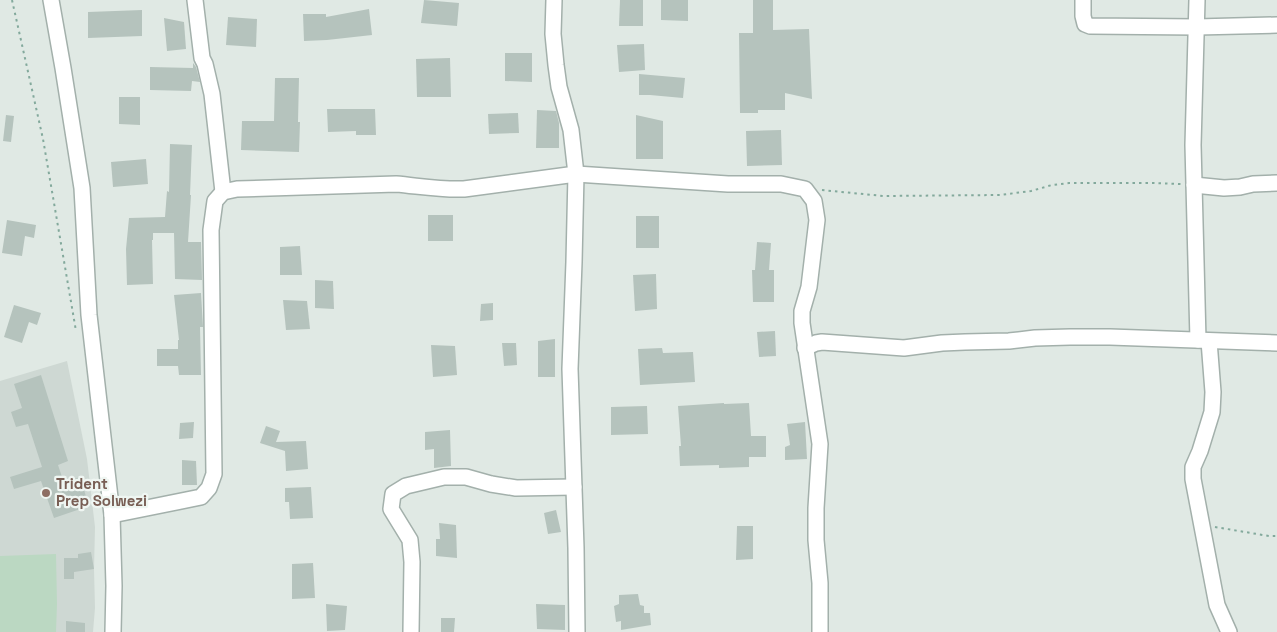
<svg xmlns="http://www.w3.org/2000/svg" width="1277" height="632" font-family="'Space Grotesk',sans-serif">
<rect width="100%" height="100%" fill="#e0e9e4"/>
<!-- built -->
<path fill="#ced8d3" d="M67,361L87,459L95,527L94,569L95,608L93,632H0V381Z"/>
<!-- green -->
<path fill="#bbd8c2" d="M56,554L57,604L56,632H0V556Z"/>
<!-- building -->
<g fill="#b5c3bd">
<path d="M424,0L459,3L457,26L421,23Z"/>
<path d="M620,0H643V26H619Z"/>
<path d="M661,0H688V21L661,20Z"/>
<path d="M753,0H773V30L809,29L812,99L785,93V110H758V113H740L739,33H753Z"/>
<path d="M369,9L372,35L327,40L304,41L303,14H326V17Z"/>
<path d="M142,10V36L88,38V12Z"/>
<path d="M228,17L257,19L256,47L226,45Z"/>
<path d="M164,18L184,22L186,49L167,51Z"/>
<path d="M644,44L645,70L619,72L617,45Z"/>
<path d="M505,53H532V82L505,81Z"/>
<path d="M450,58L451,97H417L416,59Z"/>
<path d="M193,63L196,67L200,82L192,81L191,91L150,90V67L193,68Z"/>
<path d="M639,74L685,78L683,98L650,95H639Z"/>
<path d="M275,78H299L298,122H300L299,152L241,150L242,121H274Z"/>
<path d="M119,97H140V125L119,124Z"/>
<path d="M327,109H375L376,135H356V131L328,132Z"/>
<path d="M537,110L556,111L559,123V148H536Z"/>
<path d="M518,113L519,133L489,134L488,114Z"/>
<path d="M6,115L14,116L11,142L3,141Z"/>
<path d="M636,115L663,121V159H636Z"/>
<path d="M781,130L782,165L747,166L746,131Z"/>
<path d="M170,144L192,145L190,195H191L188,242H201L202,280L175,279L174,233H153V240H152L153,284L127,285L126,249L129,218L165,217L167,191L169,192Z"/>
<path d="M146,159L148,184L113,187L111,162Z"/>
<rect x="428" y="215" width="25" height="26"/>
<rect x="636" y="216" width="23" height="32"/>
<path d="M7,220L36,225L34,238L25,236L22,256L2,253Z"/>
<path d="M757,242L771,243L769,270H774V302H753L752,270H755Z"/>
<path d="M300,246L302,275H280V247Z"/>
<path d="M656,274L657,309L635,311L633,275Z"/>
<path d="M315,280L333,281L334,309L315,308Z"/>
<path d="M201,293L203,327H200L201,375H179L178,366H157V349H178V340H179L174,295Z"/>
<path d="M283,300L307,301L310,329L286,330Z"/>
<path d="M493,303V320L480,321L481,304Z"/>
<path d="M14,305L41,313L37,325L29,322L22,343L4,337Z"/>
<path d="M775,331L776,356L759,357L757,332Z"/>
<path d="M555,339V377H538V341Z"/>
<path d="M502,343H516L517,365L504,366Z"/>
<path d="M431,345L455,346L457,375L433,377Z"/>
<path d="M662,348L663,353L693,352L695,382L640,385L638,349Z"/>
<path d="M41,375L68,461L58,465L64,483L80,477L89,506L54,518L41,481L14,489L10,477L42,467L28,424L16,427L11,412L22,408L14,384Z"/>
<path d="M724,403V404L749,403L751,436H766V457H749V467L719,468V465L680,466L679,446H681L678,406Z"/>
<path d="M647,406L648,434L611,435V407Z"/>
<path d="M194,422L193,438L179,439L180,423Z"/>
<path d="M805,422L807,459L785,460V447L790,445L787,424Z"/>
<path d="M266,426L280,431L276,442L306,441L308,469L286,471L285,451L260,443Z"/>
<path d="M450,430L451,466L434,468V449L425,450V432Z"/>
<path d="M182,460L196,461L197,485H182Z"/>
<path d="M311,487L313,518L290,519L289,502H285V488Z"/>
<path d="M556,510L561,532L548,534L544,513Z"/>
<path d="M439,523L456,525L457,558L436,556V539H440Z"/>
<path d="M737,526H753V559L736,560Z"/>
<path d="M91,552L94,569L74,572V579H64V558H78V554Z"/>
<path d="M313,563L315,598L292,599V564Z"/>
<path d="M638,594L640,605L644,606V613H650L651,625L621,630V621L616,622L614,606L619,604V595Z"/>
<path d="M326,604L347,606L345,630L327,631Z"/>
<path d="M536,604L565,605V630L537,629Z"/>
<path d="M441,618H455L454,632H441Z"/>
<path d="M66,621L85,623V632H66Z"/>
</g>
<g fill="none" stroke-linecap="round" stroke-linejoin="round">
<defs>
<g id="minor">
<path d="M51,0L63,68L82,188L89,315L112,515L114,586L113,632"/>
<path d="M195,0L202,58L205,64L212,94L223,192"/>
<path d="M554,0L553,34L556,65L559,87L571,130L576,174L574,262L570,369L576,548L577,632"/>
<path d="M1083,0V16L1085,24L1090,26L1197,27L1277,25"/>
<path d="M1197,0L1193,145L1198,340"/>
<path d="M1194,185L1224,188L1240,187L1253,184L1277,183"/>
<path d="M1209,341L1213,392L1212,412L1200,451L1193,467V479L1217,605L1229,632"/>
<path d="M805,348L816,343L822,342L904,348L942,343L965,342L1009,341L1035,338L1070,337H1110L1277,343"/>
<path d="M112,515L201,497L209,488L214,474L211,230L215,201L223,192L237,189L396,184C419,186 441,190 464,189L576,174L728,184H781L805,189L814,201L817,220L809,287L802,311V323L820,444L816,508V540L820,583V632"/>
<path d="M411,632L412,562L410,540L391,509L393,494L406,486L444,477H466L491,484L516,488L574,487"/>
</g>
</defs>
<!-- minor casing -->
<use href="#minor" stroke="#a3b0ab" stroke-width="18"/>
<!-- path -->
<g stroke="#83a99c" stroke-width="2" stroke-dasharray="2.5 4" stroke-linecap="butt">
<path d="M12,0L43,139L76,331"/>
<path d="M822,190L883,196L1000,195L1031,191L1052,185L1069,183H1154L1181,184"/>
<path d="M1215,527L1269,536H1277"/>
</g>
<!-- minor -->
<use href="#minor" stroke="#fff" stroke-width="15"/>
</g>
<!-- markers -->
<circle fill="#8d6e63" stroke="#eff6f2" stroke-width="2" cx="46" cy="493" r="5"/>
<g text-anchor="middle" stroke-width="4.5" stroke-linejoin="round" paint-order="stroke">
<!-- education labels -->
<g font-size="15" font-weight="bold" fill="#785e54" stroke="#eff6f2" text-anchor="start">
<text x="56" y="489">Trident<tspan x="56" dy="17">Prep Solwezi</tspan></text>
</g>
</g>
</svg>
